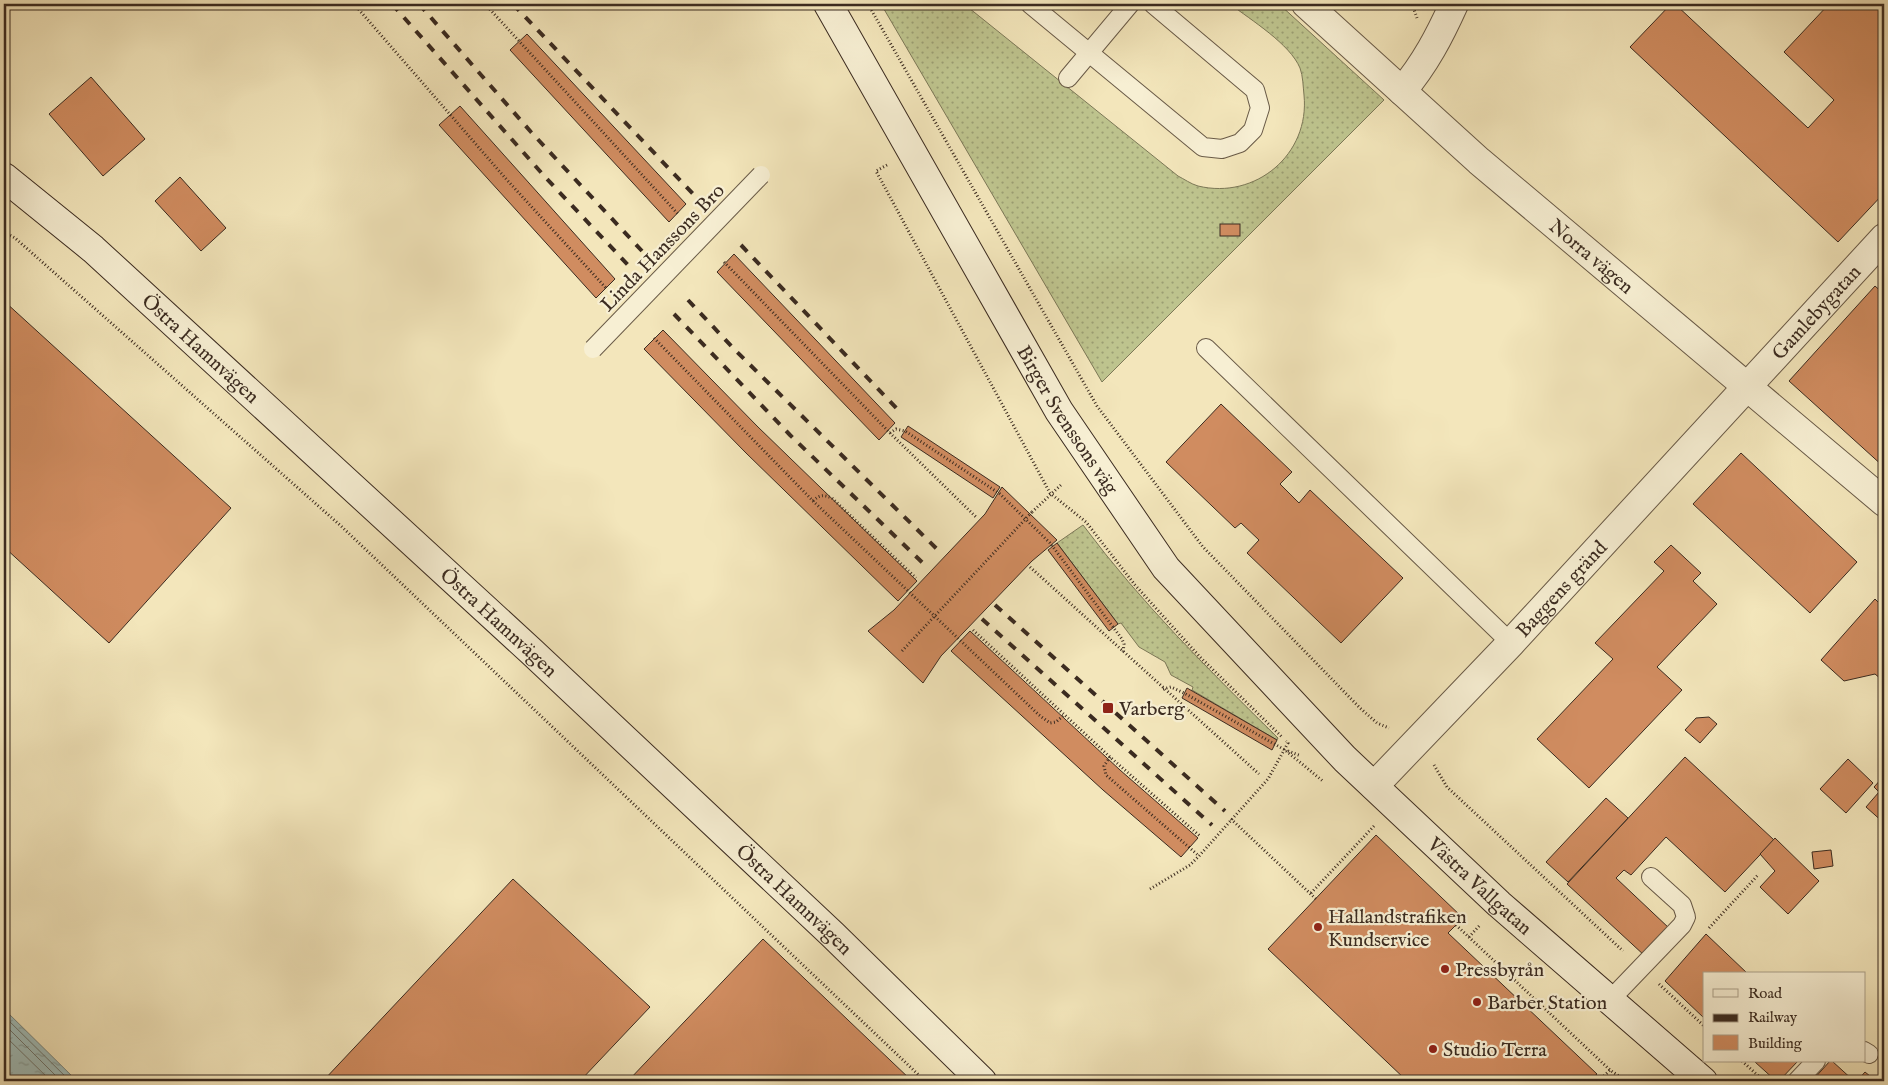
<svg xmlns="http://www.w3.org/2000/svg" width="1888" height="1085" font-family="'IM FELL English',serif">
<defs>
<pattern id="grass-dots" width="8" height="8" patternUnits="userSpaceOnUse" patternTransform="scale(1.25)"><rect width="8" height="8" fill="#bec48e"/><path d="M2 2h.1M6 6h.1" fill="none" stroke="#9c9f74" stroke-width="1.8" stroke-linecap="round"/></pattern>
<pattern id="water-ripples" width="26" height="14" patternUnits="userSpaceOnUse" patternTransform="scale(1.25)"><rect width="26" height="14" fill="#9fbdba"/><path d="M2 4q2-2 4 0t4 0M15 11q2-2 4 0t4 0" fill="none" stroke="#839a97"/></pattern>
</defs>
<rect width="100%" height="100%" fill="#f3e6bb"/>
<filter id="stains"><feTurbulence type="fractalNoise" baseFrequency=".004" numOctaves="4"/><feColorMatrix values="0 0 0 0 .2 0 0 0 0 .09 0 0 0 0 .02 0 0 0 .5 -.17"/></filter>
<radialGradient id="worn" r=".72"><stop offset=".6" stop-color="#630" stop-opacity="0"/><stop offset="1" stop-color="#630" stop-opacity=".3"/></radialGradient>
<!-- grass -->
<g fill="url(#grass-dots)" stroke="#7c7857">
<path d="M881,4H964L1178,176C1184,179 1191,184 1198,186C1256,200 1310,154 1304,95C1303,86 1303,76 1300,68C1290,44 1251,20 1230,4H1279L1384,100L1102,382Z"/>
<path d="M1083,525C1141,603 1209,670 1278,738L1277,740L1192,690L1193,687L1171,675L1165,662L1139,647L1121,623L1118,624L1057,543Z"/>
</g>
<!-- water -->
<path fill="url(#water-ripples)" stroke="#77837c" d="M4,1009L77,1081H4Z"/>
<g fill="none" stroke-linecap="round" stroke-linejoin="round">
<!-- shore -->
<g stroke="#6d746d" stroke-width="1">
<path d="M4,1016L70,1081"/>
<path d="M4,1024L61,1081"/>
<path d="M4,1035L51,1081"/>
</g>
</g>
<!-- building -->
<g fill="#d08c60" stroke="#3b2b20">
<path d="M1671,4H1675L1808,128L1834,100L1784,52L1829,4H1884V193L1838,242L1630,47Z"/>
<path d="M527,34L686,204L669,222L510,50Z"/>
<path d="M91,77L145,139L103,176L49,114Z"/>
<path d="M460,106L615,279L596,298L439,125Z"/>
<path d="M180,177L226,228L201,251L155,201Z"/>
<rect x="1220" y="224" width="20" height="12"/>
<path d="M734,254L895,423L879,440L717,272Z"/>
<path d="M1875,286L1884,294V368L1882,371L1884,373V467L1789,381Z"/>
<path d="M4,301L231,508L109,643L4,547Z"/>
<path d="M663,330L758,427L917,581L898,601L746,453L644,349Z"/>
<path d="M1221,404L1292,472L1280,484L1299,503L1310,490L1403,578L1341,643L1247,553L1259,540L1241,523L1235,528L1166,462Z"/>
<path d="M908,426L1000,487L993,498L901,437Z"/>
<path d="M1741,453L1857,562L1810,613L1693,504Z"/>
<path d="M1002,487L1057,540L1032,561L941,656L923,683L868,631L894,610L985,514Z"/>
<path d="M1057,543L1118,624L1109,631L1048,550Z"/>
<path d="M1671,545L1701,573L1693,581L1717,604L1657,667L1682,690L1589,788L1537,739L1613,659L1595,643L1664,571L1654,562Z"/>
<path d="M1875,599L1884,608V676L1881,679L1875,674L1844,681L1821,660Z"/>
<path d="M970,631L1120,770L1198,838L1181,857L1103,790L951,651Z"/>
<path d="M1187,688L1277,740L1272,750L1182,698Z"/>
<path d="M1709,717L1717,724L1700,743L1685,730L1696,718Z"/>
<path d="M1685,757L1774,840L1725,892L1666,837L1631,875L1624,870L1616,878L1670,929L1645,956L1567,884Z"/>
<path d="M1848,759L1873,783L1846,813L1820,789Z"/>
<path d="M1884,776V823L1866,807L1879,792L1874,787Z"/>
<path d="M1606,798L1628,818L1568,882L1546,862Z"/>
<path d="M1376,835L1463,918L1448,933L1597,1074L1589,1081H1407L1268,949Z"/>
<path d="M1775,838L1819,881L1788,914L1760,887L1775,871L1760,854Z"/>
<path d="M1831,850L1833,866L1814,869L1812,852Z"/>
<path d="M513,879L650,1007L580,1081H323Z"/>
<path d="M1706,934L1748,974H1704V1018L1665,981Z"/>
<path d="M763,939L912,1081H628Z"/>
<path d="M1798,1061L1779,1081H1776L1755,1062Z"/>
<path d="M1830,1061H1832L1854,1081H1812Z"/>
<path d="M1865,1072L1876,1081H1857Z"/>
</g>
<g fill="none" stroke-linecap="round" stroke-linejoin="round">
<defs>
<g id="lane">
<path d="M1030,4L1203,147L1222,149L1240,143L1253,130L1260,108L1255,90L1153,4"/>
<path d="M1068,78L1130,4"/>
<path d="M1206,348L1511,643"/>
<path d="M1610,1000L1682,925L1686,917L1682,905L1651,877"/>
<path d="M1864,1051L1869,1054"/>
<path d="M1797,1081L1816,1061"/>
</g>
<g id="street">
<path id="s1" d="M1306,4L1479,161L1884,502"/>
<path d="M1402,91C1425,64 1440,35 1454,4"/>
<path id="s2" d="M1374,786L1511,643L1884,238"/>
</g>
<g id="secondary">
<path id="s3" d="M828,4L1059,411L1166,568L1345,759L1499,904L1703,1081"/>
<path id="s4" d="M4,177L93,249L532,652L833,935L982,1081"/>
</g>
</defs>
<!-- lane casing -->
<use href="#lane" stroke="#695a47" stroke-width="20"/>
<!-- street casing -->
<use href="#street" stroke="#695a47" stroke-width="30"/>
<!-- secondary casing -->
<use href="#secondary" stroke="#3b2b20" stroke-width="30"/>
<!-- path -->
<g stroke="#3b2b20" stroke-width="3" stroke-dasharray="1 2.5" stroke-linecap="butt">
<path d="M354,4L507,180L606,288"/>
<path d="M485,4L678,214"/>
<path d="M868,4L1097,406L1203,547L1360,708L1377,723L1389,728"/>
<path d="M1412,4L1417,18"/>
<path d="M887,165L876,171L1050,493L1086,522L1135,585L1200,657L1282,737"/>
<path d="M4,232L15,238L341,526L925,1081"/>
<path d="M724,262L890,433L977,518"/>
<path d="M654,338L813,501L1039,715L1050,723L1056,722L1064,715"/>
<path d="M890,433L896,429L905,431L1000,494L1050,543L1122,639L1124,644L1123,653"/>
<path d="M813,501C820,494 824,495 832,498L916,578"/>
<path d="M1032,512L1062,484"/>
<path d="M1030,567L1259,774"/>
<path d="M973,630L1110,757L1201,837"/>
<path d="M1163,689L1171,687L1184,693L1285,750L1324,782"/>
<path d="M1288,751L1301,756"/>
<path d="M1110,757L1104,766L1106,775L1199,856"/>
<path d="M1434,765L1447,787L1623,951"/>
<path d="M1231,819L1316,899"/>
<path d="M1150,889L1190,865L1199,856L1268,779L1288,743L1286,741"/>
<path d="M1311,893L1374,826"/>
<path d="M1456,925L1610,1070L1626,1081"/>
<path d="M1709,928L1758,875"/>
<path d="M1469,937L1480,925"/>
<path d="M1659,984L1704,1026"/>
<path d="M1742,1061L1764,1081"/>
<path d="M1599,1081L1610,1070"/>
</g>
<!-- lane -->
<use href="#lane" stroke="#f7efd3" stroke-width="18"/>
<!-- street -->
<use href="#street" stroke="#f7efd3" stroke-width="28"/>
<!-- secondary -->
<use href="#secondary" stroke="#f7efd3" stroke-width="28"/>
<!-- rail -->
<g stroke="#3b2b20" stroke-width="4" stroke-dasharray="9 9" stroke-linecap="butt">
<path d="M392,4L546,178L629,266"/>
<path d="M419,4L531,132L642,251"/>
<path d="M513,4L695,196"/>
<path d="M741,245L900,412"/>
<path d="M688,300L735,350L942,554"/>
<path d="M674,314L790,435L928,568"/>
<path d="M995,605L1225,811"/>
<path d="M982,619L1212,825"/>
</g>
<defs>
<path id="lane-bridge" d="M593,349L761,175"/>
</defs>
<!-- lane-bridge casing -->
<use href="#lane-bridge" stroke="#695a47" stroke-width="20" stroke-linecap="butt"/>
<!-- path-bridge -->
<path stroke="#3b2b20" stroke-width="3" stroke-dasharray="1 2.5" stroke-linecap="butt" d="M902,651L1032,512"/>
<!-- lane-bridge -->
<use href="#lane-bridge" stroke="#f7efd3" stroke-width="18"/>
</g>
<!-- markers -->
<g fill="#8f2418" stroke="#f7efd3" stroke-width="2">
<rect x="1102" y="702" width="12" height="12" rx="2.5"/>
<circle cx="1318" cy="927" r="5"/>
<circle cx="1445" cy="969" r="5"/>
<circle cx="1477" cy="1002" r="5"/>
<circle cx="1433" cy="1049" r="5"/>
</g>
<g text-anchor="middle" stroke-width="4.5" stroke-linejoin="round" paint-order="stroke">
<!-- street labels -->
<g font-size="20" fill="#3b2b20" stroke="#f7efd3">
<text transform="translate(662 247) rotate(-46)" y="7">Linda Hanssons Bro</text>
<text dy="7" stroke="none"><textPath href="#s1" startOffset="381">Norra vägen</textPath></text>
<text dy="7" stroke="none"><textPath href="#s2" startOffset="648">Gamlebygatan</textPath></text>
<text dy="7" stroke="none"><textPath href="#s4" startOffset="261">Östra Hamnvägen</textPath></text>
<text dy="7" stroke="none"><textPath href="#s3" startOffset="480">Birger Svenssons väg</textPath></text>
<text dy="7" stroke="none"><textPath href="#s2" startOffset="272">Baggens gränd</textPath></text>
<text dy="7" stroke="none"><textPath href="#s4" startOffset="666">Östra Hamnvägen</textPath></text>
<text dy="7" stroke="none"><textPath href="#s3" startOffset="1105">Västra Vallgatan</textPath></text>
<text dy="7" stroke="none"><textPath href="#s4" startOffset="1071">Östra Hamnvägen</textPath></text>
</g>
<!-- poi labels -->
<g font-size="20" fill="#3b2b20" stroke="#f7efd3" text-anchor="start">
<text x="1119" y="715">Varberg</text>
<text x="1328" y="923">Hallandstrafiken<tspan x="1328" dy="23">Kundservice</tspan></text>
<text x="1455" y="976">Pressbyrån</text>
<text x="1487" y="1009">Barber Station</text>
<text x="1443" y="1056">Studio Terra</text>
</g>
</g>
<!-- margin -->
<rect width="1888" height="1085" fill="none" stroke="#f3e6bb" stroke-width="20"/>
<rect x="5" y="5" width="1878" height="1075" fill="none" stroke="#3b2b20" stroke-width="2.5"/>
<rect x="10" y="10" width="1868" height="1065" fill="none" stroke="#3b2b20"/>
<!-- legend -->
<rect x="1703" y="972" width="162" height="90" fill="#f7efd3" stroke="#aca18b"/>
<rect x="1713" y="989" width="25" height="8" fill="#f7efd3" stroke="#aca18b"/>
<text x="1748" y="998" font-size="15" fill="#3b2b20">Road</text>
<rect x="1713" y="1014" width="25" height="8" fill="#3b2b20" stroke="#aca18b"/>
<text x="1748" y="1022" font-size="15" fill="#3b2b20">Railway</text>
<rect x="1713" y="1035" width="25" height="15" fill="#d08c60" stroke="#aca18b"/>
<text x="1748" y="1048" font-size="15" fill="#3b2b20">Building</text>
<rect width="100%" height="100%" filter="url(#stains)"/>
<rect width="100%" height="100%" fill="url(#worn)"/>
</svg>
